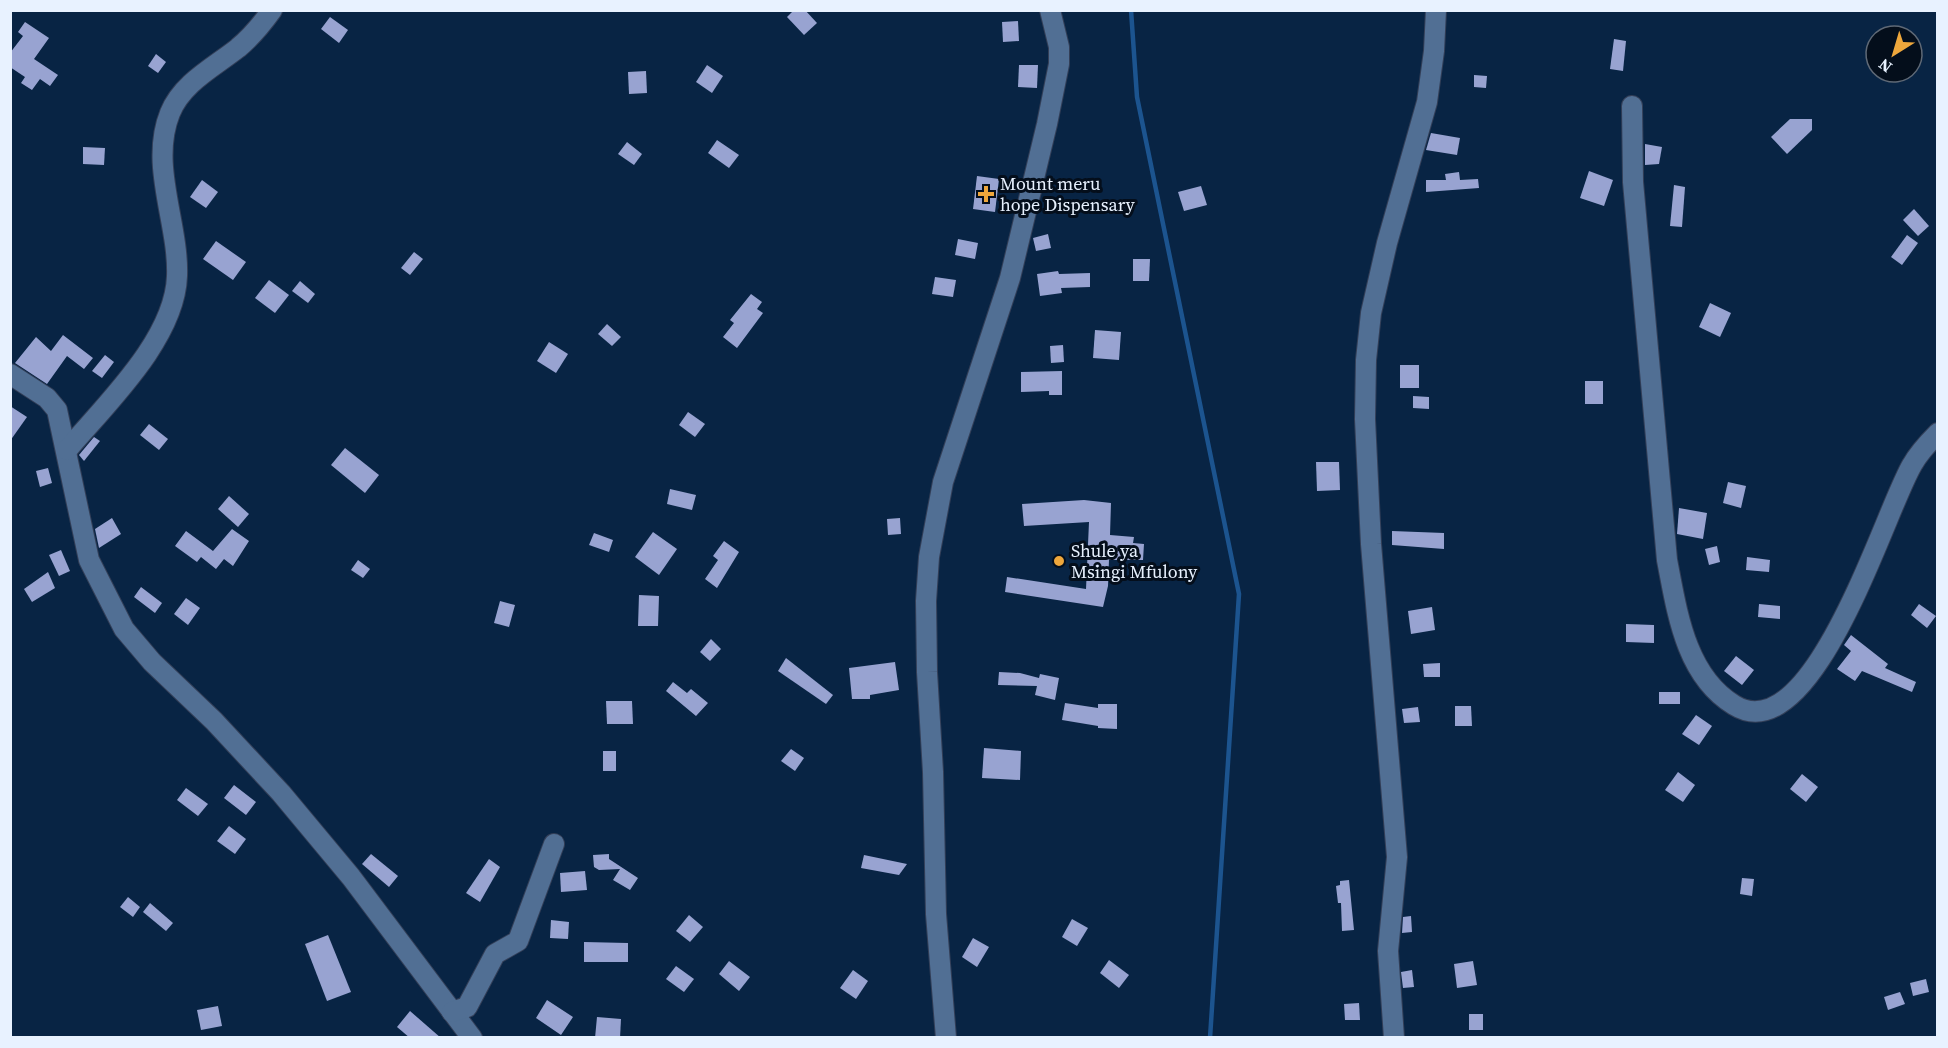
<svg xmlns="http://www.w3.org/2000/svg" width="1948" height="1048" font-family="'Source Serif 4',serif">
<rect width="100%" height="100%" fill="#082444"/>
<g fill="none" stroke-linecap="round" stroke-linejoin="round">
<!-- stream -->
<path stroke="#1c548f" stroke-width="4.5" d="M1131,10L1137,97L1239,594L1210,1038"/>
</g>
<!-- building -->
<g fill="#98a3d1">
<path d="M794,10H805L817,23L804,35L787,17Z"/>
<path d="M330,17L348,30L339,43L321,29Z"/>
<path d="M1018,21L1019,41L1003,42L1002,22Z"/>
<path d="M25,22L49,38L34,59L58,75L50,86L40,79L32,90L21,83L25,77L10,67V53L23,36L18,32Z"/>
<path d="M1614,39L1626,41L1623,71L1610,69Z"/>
<path d="M156,54L166,62L158,73L148,66Z"/>
<path d="M707,65L723,76L712,93L696,82Z"/>
<path d="M1019,65H1038L1037,88L1018,87Z"/>
<path d="M646,71L647,93L629,94L628,72Z"/>
<path d="M1474,75L1487,76L1486,88L1474,87Z"/>
<path d="M1790,119H1812V130L1787,154L1771,137Z"/>
<path d="M1431,133L1460,138L1457,155L1426,150Z"/>
<path d="M717,140L739,155L729,168L708,153Z"/>
<path d="M627,142L642,154L634,165L618,154Z"/>
<path d="M1645,144L1662,147L1659,164L1645,165Z"/>
<path d="M83,147L105,148L104,165L83,164Z"/>
<path d="M1589,171L1613,180L1604,206L1580,198Z"/>
<path d="M1459,172L1460,180L1478,179L1479,188L1426,192V180H1446L1445,174Z"/>
<path d="M977,176L999,179L995,212L973,209Z"/>
<path d="M202,180L218,192L206,208L190,197Z"/>
<path d="M1674,185L1685,187L1682,227L1670,226Z"/>
<path d="M1201,186L1207,205L1184,211L1178,192Z"/>
<path d="M1914,209L1929,226L1918,236L1903,220Z"/>
<path d="M1048,234L1051,248L1036,251L1033,238Z"/>
<path d="M1907,235L1918,243L1902,265L1891,257Z"/>
<path d="M958,239L978,243L975,259L955,255Z"/>
<path d="M216,241L246,262L233,280L203,259Z"/>
<path d="M414,252L423,259L410,275L401,268Z"/>
<path d="M1133,259H1150L1149,281H1133Z"/>
<path d="M1058,271L1059,274L1090,273V287L1061,288L1062,293L1040,296L1037,274Z"/>
<path d="M935,277L956,280L953,297L932,294Z"/>
<path d="M269,280L289,295L275,313L255,298Z"/>
<path d="M300,281L315,294L308,303L292,291Z"/>
<path d="M751,294L762,302L757,309L763,313L737,348L723,337L734,323L730,320Z"/>
<path d="M1710,303L1731,313L1720,337L1699,327Z"/>
<path d="M607,324L621,337L612,346L598,334Z"/>
<path d="M1095,330L1121,332L1119,360L1093,358Z"/>
<path d="M63,335L93,358L84,369L67,356L47,384L15,363L36,337L51,351Z"/>
<path d="M549,342L568,354L556,373L537,361Z"/>
<path d="M1063,345L1064,362L1051,363L1050,346Z"/>
<path d="M105,355L114,362L102,378L92,371Z"/>
<rect x="1400" y="365" width="19" height="23"/>
<path d="M1062,371V395H1049V391L1021,392V372Z"/>
<rect x="1585" y="381" width="18" height="23"/>
<path d="M1413,396L1429,397V409L1413,408Z"/>
<path d="M10,406L27,417L10,441Z"/>
<path d="M688,412L705,424L695,437L679,425Z"/>
<path d="M149,424L168,439L159,450L140,435Z"/>
<path d="M94,437L100,441L84,461L79,455Z"/>
<path d="M345,448L379,475L365,493L331,465Z"/>
<path d="M1316,462H1339L1340,490L1317,491Z"/>
<path d="M48,468L52,483L40,487L36,471Z"/>
<path d="M1728,482L1746,486L1741,508L1723,503Z"/>
<path d="M670,489L696,495L692,510L667,504Z"/>
<path d="M229,496L249,514L238,527L218,509Z"/>
<path d="M1084,500L1111,503L1110,535L1134,537L1133,543L1144,544L1143,560H1109L1108,586L1103,607L1005,592L1007,577L1086,589L1089,522L1024,526L1022,504Z"/>
<path d="M1679,508L1707,513L1703,539L1677,534Z"/>
<path d="M112,518L121,534L99,548L95,529Z"/>
<path d="M900,518L901,534L888,535L887,519Z"/>
<path d="M232,529L249,541L233,566L224,559L216,569L201,557L197,562L175,546L186,531L213,551Z"/>
<path d="M1392,531L1444,533V549L1392,545Z"/>
<path d="M653,532L677,549L659,575L635,557Z"/>
<path d="M594,533L613,540L609,552L589,545Z"/>
<path d="M724,541L739,552L717,588L705,579L718,560L713,556Z"/>
<path d="M1717,546L1720,562L1709,565L1705,549Z"/>
<path d="M61,550L70,571L59,576L49,555Z"/>
<path d="M1747,557L1770,560L1769,572L1746,570Z"/>
<path d="M358,560L370,569L363,578L351,570Z"/>
<path d="M48,572L55,588L32,602L24,589Z"/>
<path d="M141,587L162,603L155,613L134,597Z"/>
<path d="M639,595L659,596L658,626H638Z"/>
<path d="M186,598L200,608L188,625L174,614Z"/>
<path d="M500,601L515,605L509,627L494,623Z"/>
<path d="M1759,604L1780,606V619L1758,617Z"/>
<path d="M1919,604L1936,616L1927,628L1911,615Z"/>
<path d="M1432,607L1435,630L1411,634L1408,611Z"/>
<path d="M1626,624L1654,625V643L1626,642Z"/>
<path d="M1851,635L1888,664L1885,668L1916,682L1912,692L1862,671L1855,681L1837,669L1851,651L1844,645Z"/>
<path d="M711,639L721,649L710,661L700,652Z"/>
<path d="M1736,656L1754,670L1742,685L1724,671Z"/>
<path d="M786,658L833,695L826,704L778,671Z"/>
<path d="M895,662L899,690L870,695V699H852L849,668Z"/>
<path d="M1440,663V677H1424L1423,664Z"/>
<path d="M999,672L1020,673L1039,678L1040,674L1059,678L1055,700L1035,695L1037,686L998,685Z"/>
<path d="M673,682L687,693L691,689L708,703L696,716L666,691Z"/>
<rect x="1659" y="692" width="21" height="12"/>
<path d="M606,701H632L633,724H607Z"/>
<path d="M1065,703L1098,708V704H1117V729L1098,728V726L1062,720Z"/>
<path d="M1455,706H1471L1472,726H1455Z"/>
<path d="M1418,707L1420,722L1404,723L1402,709Z"/>
<path d="M1696,715L1712,726L1699,745L1682,734Z"/>
<path d="M984,748L1021,751L1020,780L982,778Z"/>
<path d="M791,749L804,758L795,771L781,761Z"/>
<rect x="603" y="751" width="13" height="20"/>
<path d="M1678,772L1695,785L1683,802L1665,790Z"/>
<path d="M1802,774L1818,787L1806,802L1790,789Z"/>
<path d="M234,785L256,802L246,815L224,798Z"/>
<path d="M186,788L208,804L198,816L177,800Z"/>
<path d="M229,826L246,839L235,854L217,841Z"/>
<path d="M371,854L398,876L389,887L362,864Z"/>
<path d="M609,854V859L638,878L630,890L613,880L620,869L599,870L594,867L593,855Z"/>
<path d="M864,855L907,864L899,875L861,868Z"/>
<path d="M489,859L500,867L480,902L466,893Z"/>
<path d="M585,871L587,890L561,892L560,873Z"/>
<path d="M1742,878L1754,879L1752,896L1740,894Z"/>
<path d="M1349,880L1354,930L1342,931L1341,903H1338L1336,886L1340,885V881Z"/>
<path d="M128,897L140,907L133,917L120,907Z"/>
<path d="M150,903L173,923L166,931L143,912Z"/>
<path d="M689,915L703,927L690,942L676,931Z"/>
<path d="M1411,916L1412,932L1402,933L1403,917Z"/>
<path d="M1072,919L1088,928L1077,946L1062,937Z"/>
<path d="M551,920L569,922L568,939L550,938Z"/>
<path d="M328,935L351,992L327,1001L305,944Z"/>
<path d="M973,938L989,947L977,967L962,957Z"/>
<path d="M584,942L628,943V962H584Z"/>
<path d="M1109,960L1129,975L1119,988L1100,973Z"/>
<path d="M729,961L750,977L739,991L719,974Z"/>
<path d="M1473,961L1477,985L1457,988L1454,964Z"/>
<path d="M676,966L694,979L684,992L666,979Z"/>
<path d="M853,970L868,981L856,999L840,988Z"/>
<path d="M1412,970L1414,987L1403,988L1401,972Z"/>
<path d="M1926,979L1929,992L1913,996L1910,983Z"/>
<path d="M1900,992L1905,1004L1888,1010L1884,997Z"/>
<path d="M547,1000L573,1017L561,1035L536,1018Z"/>
<path d="M1359,1003L1360,1020H1345L1344,1004Z"/>
<path d="M218,1006L222,1026L201,1030L197,1010Z"/>
<path d="M410,1011L441,1038H410L397,1027Z"/>
<rect x="1469" y="1014" width="14" height="16"/>
<path d="M597,1017L621,1019L620,1038H595Z"/>
</g>
<g fill="none" stroke-linecap="round" stroke-linejoin="round">
<defs>
<g id="minor">
<path d="M1632,106L1633,182L1667,560C1677,611 1685,675 1734,705C1813,754 1885,510 1912,465C1918,454 1928,443 1938,433"/>
<path d="M10,374L47,398L57,410L89,560L124,629L152,662L214,721L281,793L351,877L472,1038"/>
<path d="M67,450C106,404 175,339 177,276C179,223 149,165 170,113C182,83 214,67 238,48C251,37 262,24 272,10"/>
<path d="M452,1012L467,1007L495,954L518,941L554,844"/>
<path d="M946,1038L936,914L933,772L927,672L926,601L929,557L943,482L1010,278L1047,124L1059,64V47L1050,10"/>
<path d="M1394,1038L1388,951L1397,857L1371,544L1365,419L1366,360L1371,313L1387,243L1427,102L1434,51L1436,10"/>
</g>
</defs>
<!-- minor casing -->
<use href="#minor" stroke="#333f58" stroke-width="22"/>
<!-- minor -->
<use href="#minor" stroke="#516f94" stroke-width="20"/>
</g>
<!-- markers -->
<g fill="#eea73c" stroke="#040e1b" stroke-width="2">
<path d="M983 185h6v6h6v6h-6v6h-6v-6h-6v-6h6z"/>
<circle cx="1059" cy="561" r="6"/>
</g>
<g text-anchor="middle" stroke-width="6" stroke-linejoin="round" paint-order="stroke">
<!-- poi labels -->
<g font-size="18" fill="#e8f2ff" stroke="#040e1b" text-anchor="start">
<text x="1000" y="190">Mount meru<tspan x="1000" dy="21">hope Dispensary</tspan></text>
<text x="1071" y="557">Shule ya<tspan x="1071" dy="21">Msingi Mfulony</tspan></text>
</g>
</g>
<!-- border -->
<rect width="1948" height="1048" fill="none" stroke="#e8f2ff" stroke-width="24"/>
<!-- north arrow -->
<g transform="translate(1894 54) rotate(217)"><circle r="28" fill="#040e1b" stroke="#5f6976" stroke-width="1.5"/>
<path d="M0-4.5L10 22L0 15L-10 22Z" fill="#eea73c"/>
<text y="-9" font-size="16" font-weight="bold" text-anchor="middle" fill="#e8f2ff">N</text>
</g>
</svg>
